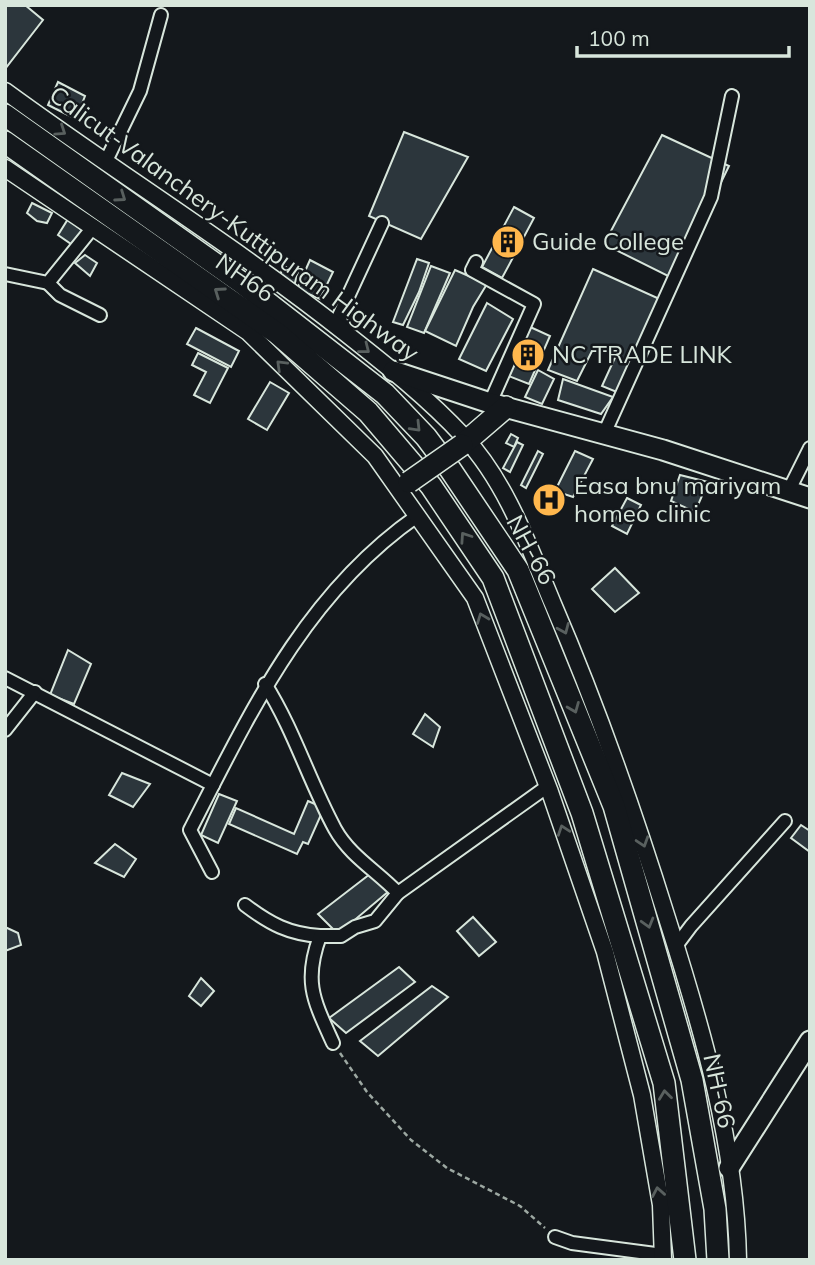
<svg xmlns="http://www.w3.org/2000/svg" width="815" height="1265" font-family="Mulish,sans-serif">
<rect width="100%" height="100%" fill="#14181c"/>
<!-- building -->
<g fill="#2c363c" stroke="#d8e6dc" stroke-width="2">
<path d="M5,5H25L43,20L5,69Z"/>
<path d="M58,82L85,96L76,119L48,105Z"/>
<path d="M404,132L468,157L421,239L369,216Z"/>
<path d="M662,135L729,166L674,279L604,244Z"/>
<path d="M32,203L52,213L47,223L37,221L27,213Z"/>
<path d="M514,207L534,218L502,278L482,267Z"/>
<path d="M68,219L83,231L74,246L58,235Z"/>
<path d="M85,255L97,263L90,276L75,263Z"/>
<path d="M417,259L429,263L419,292L403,325L393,322Z"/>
<path d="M310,260L333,272L320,299L297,289Z"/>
<path d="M283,266L298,272L294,286L279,279Z"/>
<path d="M431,266L450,273L424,333L407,327Z"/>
<path d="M593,269L664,301L624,395L602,386L618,351H592L577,381L548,370Z"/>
<path d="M455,270L487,284L473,307L456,346L425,331Z"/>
<path d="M487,303L513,319L486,371L459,359Z"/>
<path d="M528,326L550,336L529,384L506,375Z"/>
<path d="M196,328L239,351L231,367L187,344Z"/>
<path d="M198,353L228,368L210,403L194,395L206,372L192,365Z"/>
<path d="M538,370L554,379L542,404L525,397Z"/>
<path d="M563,379L613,397L601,414L558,400Z"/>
<path d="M270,382L289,393L267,430L248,419Z"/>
<path d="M511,434L518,438L514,447L506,443Z"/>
<path d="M517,442L523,445L510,472L503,468Z"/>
<path d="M538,451L543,454L526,488L521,485Z"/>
<path d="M575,451L593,459L573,497L555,491Z"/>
<path d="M680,475L708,482L695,512L671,501Z"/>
<path d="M544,493L557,500L554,507L541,500Z"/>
<path d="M627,498L641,505L627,534L612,526Z"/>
<path d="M615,568L639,593L615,612L592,589Z"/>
<path d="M68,650L91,664L74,704L50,695Z"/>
<path d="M425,714L440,727L433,747L413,734Z"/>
<path d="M122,773L150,784L133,807L109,795Z"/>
<path d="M219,794L237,801L218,843L201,835Z"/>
<path d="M308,801L324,808L308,844L303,842L297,854L229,824L236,808L294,834Z"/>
<path d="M801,825L810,831V852L791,838Z"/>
<path d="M115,844L136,859L124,877L95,863Z"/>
<path d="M370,874L389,891L338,934L318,914Z"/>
<path d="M473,917L496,942L479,956L457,931Z"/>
<path d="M5,927L18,933L21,945L5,951Z"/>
<path d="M399,967L415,982L346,1033L329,1018Z"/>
<path d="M201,978L214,991L201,1006L189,996Z"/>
<path d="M432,986L448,997L378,1056L360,1041Z"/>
</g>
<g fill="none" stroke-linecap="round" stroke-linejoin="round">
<defs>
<g id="minor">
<path d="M106,161L140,91L161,15"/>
<path d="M476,262L472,270L534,304L490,403"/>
<path d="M5,274L48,283L94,226"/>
<path d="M48,283L60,295L100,315"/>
<path d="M345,333L339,316L382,223"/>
<path d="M604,434L711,197L732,96"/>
<path d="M789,490L810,448"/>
<path d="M5,678L213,785"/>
<path d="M265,684C294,730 309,781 335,829C350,856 377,871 398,893L548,786"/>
<path d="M5,730L35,692"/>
<path d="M212,872L190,830C250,713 305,594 417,516"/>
<path d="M245,905C270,924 289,934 320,936"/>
<path d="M676,946L691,926L785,821"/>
<path d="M333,1043C314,1001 303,982 320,936H341L355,927L375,921L398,893"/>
<path d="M555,1237L572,1243L663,1255"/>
</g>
<g id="tertiary">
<path d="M5,91C117,173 235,246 344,332C386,365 428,398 464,437C507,483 529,547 553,604C597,706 634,812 667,918C702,1028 736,1144 738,1260"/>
<path d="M5,168L248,332L375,456L475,598L550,792L605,952L642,1095L661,1205L663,1260"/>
</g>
<g id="primary">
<path d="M393,371L490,403L663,450L810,498"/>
<path d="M729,1168L810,1041"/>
</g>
<g id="trunk">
<path d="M5,115L242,283L385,394L426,437L450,469L518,570L614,806L692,1080L715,1209L718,1260"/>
<path d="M5,142L278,334L368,412L431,486L493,578L582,813L664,1083L685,1260"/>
<path d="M462,445L506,407"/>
</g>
</defs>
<!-- minor casing -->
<use href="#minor" stroke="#d8e6dc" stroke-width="16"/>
<!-- tertiary casing -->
<use href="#tertiary" stroke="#d8e6dc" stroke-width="19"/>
<!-- primary casing -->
<use href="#primary" stroke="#d8e6dc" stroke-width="23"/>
<!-- trunk casing -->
<use href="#trunk" stroke="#d8e6dc" stroke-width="24"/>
<!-- path -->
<path stroke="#9da8a2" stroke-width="2.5" stroke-dasharray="5 3.5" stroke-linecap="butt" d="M340,1053L367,1092L411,1140L447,1168L520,1206L545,1228"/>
<!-- minor -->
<use href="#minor" stroke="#14181c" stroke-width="12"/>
<!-- tertiary -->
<use href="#tertiary" stroke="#14181c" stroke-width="16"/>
<!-- primary -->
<use href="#primary" stroke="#14181c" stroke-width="19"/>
<!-- trunk -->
<use href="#trunk" stroke="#14181c" stroke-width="21"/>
<defs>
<path id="trunk-bridge" d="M409,482L462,445"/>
</defs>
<!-- trunk-bridge casing -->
<use href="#trunk-bridge" stroke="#d8e6dc" stroke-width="24" stroke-linecap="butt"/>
<!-- trunk-bridge -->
<use href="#trunk-bridge" stroke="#14181c" stroke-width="21"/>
</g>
<!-- one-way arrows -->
<defs><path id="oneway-chevron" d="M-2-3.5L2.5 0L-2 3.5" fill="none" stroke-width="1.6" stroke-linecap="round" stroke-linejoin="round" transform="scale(1.75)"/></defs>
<g stroke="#59605f">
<use href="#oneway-chevron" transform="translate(61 131) rotate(34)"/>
<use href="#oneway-chevron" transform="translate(121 197) rotate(35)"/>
<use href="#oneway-chevron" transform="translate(219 292) rotate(-145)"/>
<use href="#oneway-chevron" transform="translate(365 349) rotate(38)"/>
<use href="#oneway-chevron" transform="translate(281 365) rotate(-136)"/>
<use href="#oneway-chevron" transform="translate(416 427) rotate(46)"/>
<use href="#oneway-chevron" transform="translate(465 537) rotate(-124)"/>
<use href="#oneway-chevron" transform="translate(482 618) rotate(-111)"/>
<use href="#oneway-chevron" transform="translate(564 629) rotate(67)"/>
<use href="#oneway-chevron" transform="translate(574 708) rotate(68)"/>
<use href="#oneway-chevron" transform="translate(563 830) rotate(-109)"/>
<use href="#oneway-chevron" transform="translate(643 842) rotate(72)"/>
<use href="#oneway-chevron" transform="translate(648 923) rotate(74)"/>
<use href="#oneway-chevron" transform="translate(665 1095) rotate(-97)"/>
<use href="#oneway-chevron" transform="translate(658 1192) rotate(-100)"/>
</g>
<!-- icons -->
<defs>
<symbol id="building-disc" viewBox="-11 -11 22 22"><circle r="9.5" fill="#ffb74d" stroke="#14181c"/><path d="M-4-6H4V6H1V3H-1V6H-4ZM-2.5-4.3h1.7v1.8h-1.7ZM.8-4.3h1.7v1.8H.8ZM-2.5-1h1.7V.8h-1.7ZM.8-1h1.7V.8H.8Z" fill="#111"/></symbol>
<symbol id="hospital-disc" viewBox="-11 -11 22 22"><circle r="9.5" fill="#ffb74d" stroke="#14181c"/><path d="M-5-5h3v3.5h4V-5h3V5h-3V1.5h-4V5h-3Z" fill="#111"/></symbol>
</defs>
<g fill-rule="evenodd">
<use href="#building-disc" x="489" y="223" width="38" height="38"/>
<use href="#building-disc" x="509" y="336" width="38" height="38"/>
<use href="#hospital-disc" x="530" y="481" width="38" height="38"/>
</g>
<g text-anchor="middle" stroke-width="5" stroke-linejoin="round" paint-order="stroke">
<!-- street labels -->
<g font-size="24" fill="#d8e6dc" stroke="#14181c">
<text transform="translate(234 224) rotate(36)" y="8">Calicut-Valanchery-Kuttipuram Highway</text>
<text transform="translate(245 278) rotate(35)" y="8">NH66</text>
<text transform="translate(531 550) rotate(61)" y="8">NH-66</text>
<text transform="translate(719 1091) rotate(78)" y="8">NH-66</text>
</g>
<!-- poi labels -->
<g font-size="24" fill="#d8e6dc" stroke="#14181c" text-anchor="start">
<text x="532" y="250">Guide College</text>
<text x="552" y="363">NC TRADE LINK</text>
<text x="574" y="494">Easa bnu mariyam<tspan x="574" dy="28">homeo clinic</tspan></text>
</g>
</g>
<!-- border -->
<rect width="815" height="1265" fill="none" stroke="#d8e6dc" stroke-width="14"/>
<!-- scale -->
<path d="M577 46v10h212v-10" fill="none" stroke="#d8e6dc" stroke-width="3.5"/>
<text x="588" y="46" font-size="21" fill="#d8e6dc" stroke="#14181c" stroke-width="5" paint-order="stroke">100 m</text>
</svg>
